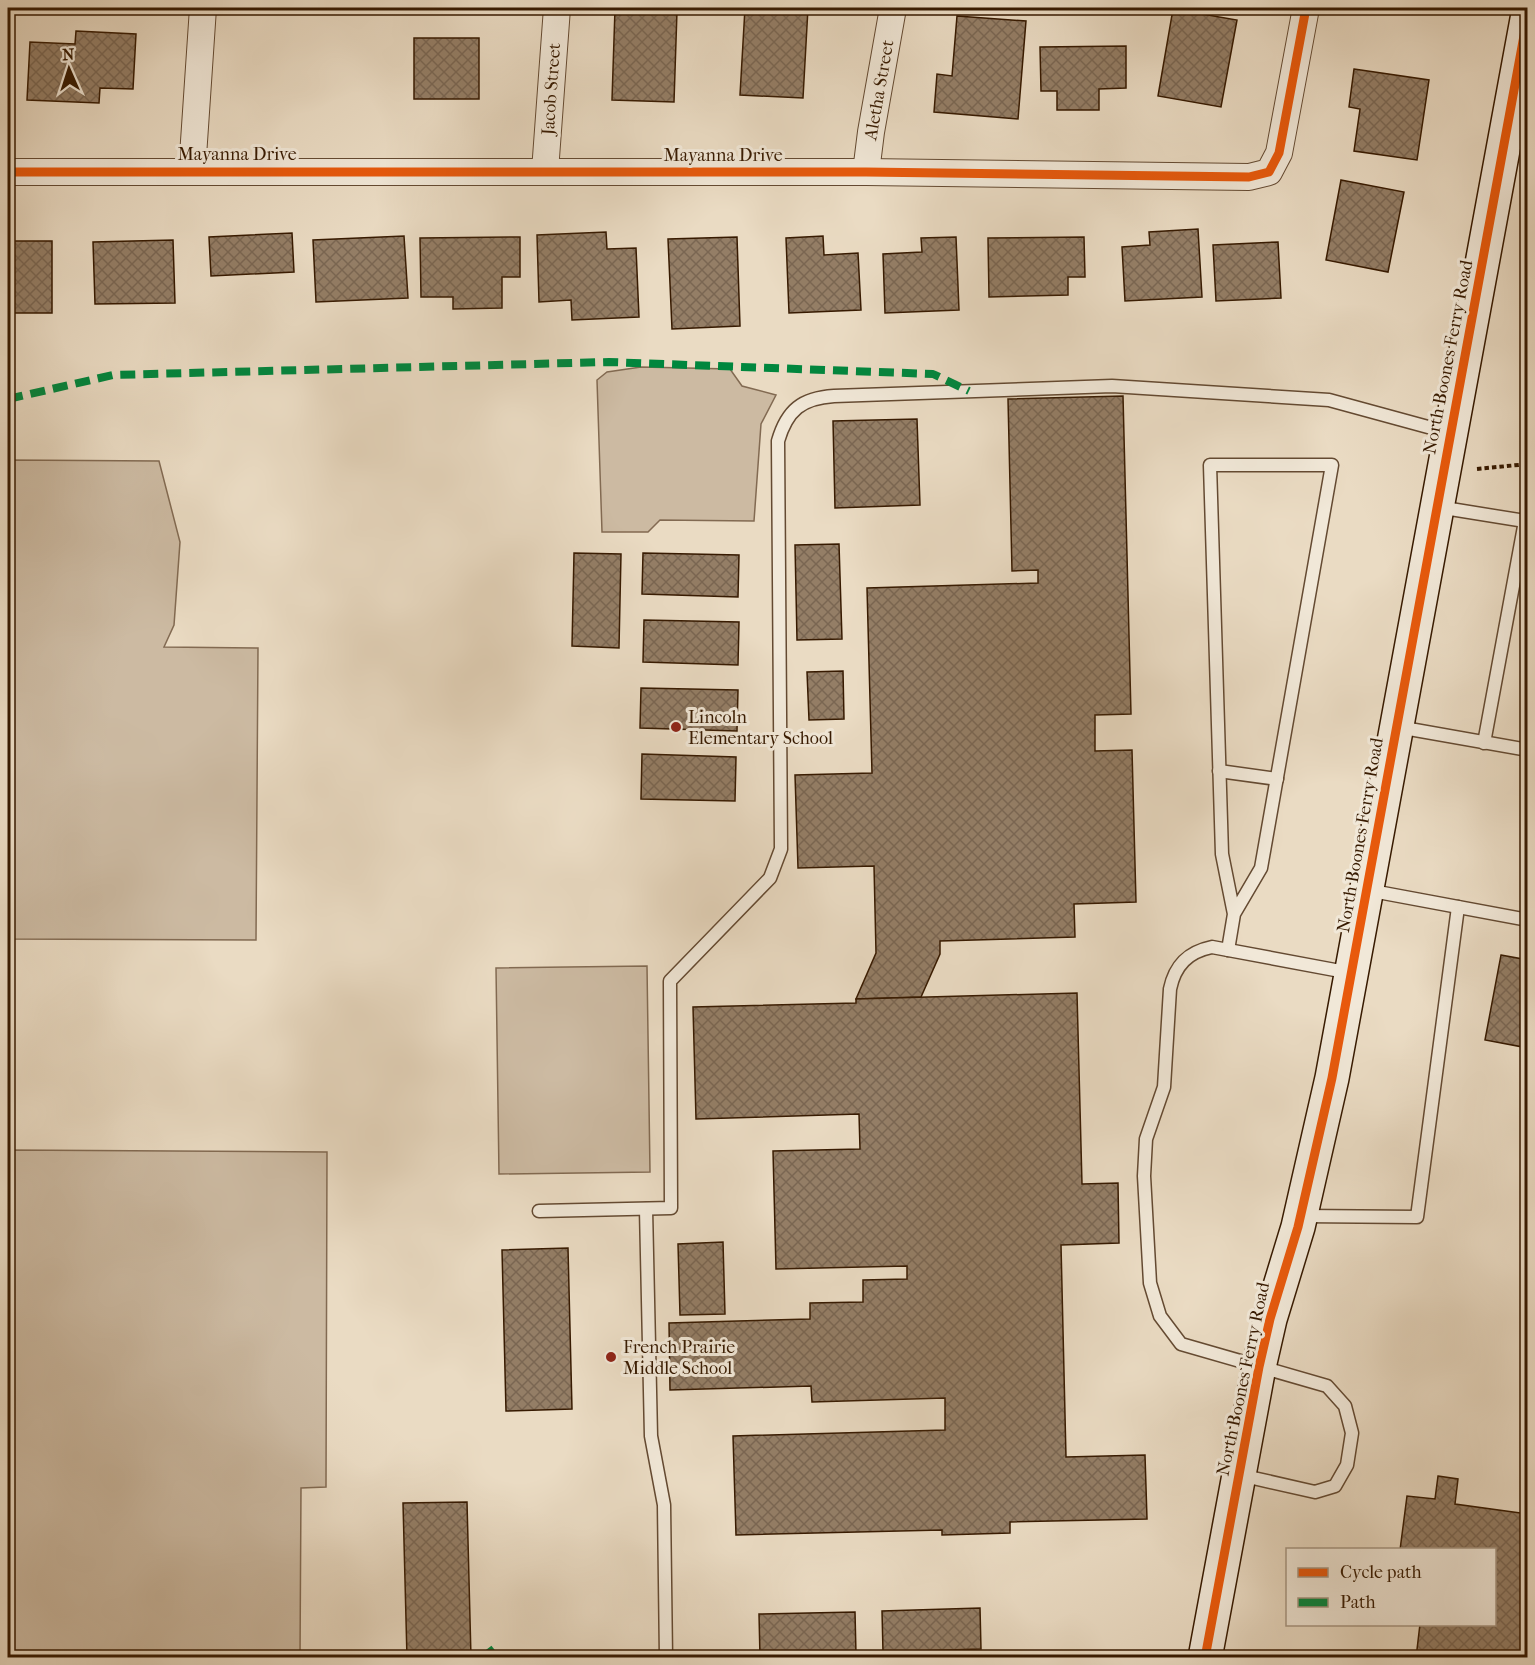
<svg xmlns="http://www.w3.org/2000/svg" width="1535" height="1665" font-family="'IM FELL French Canon',serif">
<defs>
<pattern id="building-cross-hatch" width="8" height="8" patternUnits="userSpaceOnUse" patternTransform="scale(1.5)"><rect width="8" height="8" fill="#947e66"/><path d="M0 0l8 8M0 8l8-8" fill="none" stroke="#7a6652"/></pattern>
</defs>
<rect width="100%" height="100%" fill="#eadbc3"/>
<filter id="stains"><feTurbulence type="fractalNoise" baseFrequency=".00333" numOctaves="4"/><feColorMatrix values="0 0 0 0 .2 0 0 0 0 .09 0 0 0 0 .02 0 0 0 .5 -.17"/></filter>
<radialGradient id="worn" r=".72"><stop offset=".6" stop-color="#630" stop-opacity="0"/><stop offset="1" stop-color="#630" stop-opacity=".3"/></radialGradient>
<!-- park -->
<g fill="#ccbaa2" stroke="#826a52" stroke-width="1.5">
<path d="M641,367L730,369L742,386L776,395L761,424L754,521L660,520L648,532H602L597,380L607,372Z"/>
<path d="M8,460L159,461L180,542L174,625L164,647L258,648L256,940L8,939Z"/>
<path d="M647,966L650,1172L499,1174L496,968Z"/>
<path d="M8,1150L327,1152L326,1487L301,1488L300,1657H8Z"/>
</g>
<!-- building -->
<g fill="url(#building-cross-hatch)" stroke="#371a01" stroke-width="1.5">
<path d="M745,8H808L803,98L740,95Z"/>
<path d="M1423,8H1450L1449,12Z"/>
<path d="M615,9L677,11L674,102L612,100Z"/>
<path d="M1173,9L1237,20L1221,107L1158,96Z"/>
<path d="M957,16L1026,21L1018,119L934,112L937,74L952,76Z"/>
<path d="M76,31L136,34L133,89L100,88L99,103L27,100L30,42L75,44Z"/>
<rect x="414" y="38" width="65" height="61"/>
<path d="M1126,46V88L1099,89V110H1057V91H1041L1040,47Z"/>
<path d="M1354,69L1429,80L1417,160L1354,151L1360,109L1349,107Z"/>
<path d="M1341,180L1404,192L1388,272L1326,260Z"/>
<path d="M1198,229L1202,297L1125,301L1122,247L1150,245L1149,232Z"/>
<path d="M606,232L607,249L636,248L639,317L572,320L571,300L539,302L537,235Z"/>
<path d="M292,233L294,272L211,276L209,237Z"/>
<path d="M404,236L408,298L316,302L313,240Z"/>
<path d="M823,236L824,255L858,253L861,310L789,313L786,238Z"/>
<path d="M520,237V277H502V308L453,309V297H421L420,238Z"/>
<path d="M737,237L740,326L672,329L668,239Z"/>
<path d="M956,237L959,310L885,313L883,254L922,252L921,238Z"/>
<path d="M1084,237L1085,277H1068V295L989,297L988,238Z"/>
<path d="M173,240L175,303L95,304L93,242Z"/>
<rect x="8" y="241" width="44" height="72"/>
<path d="M1278,242L1281,298L1216,301L1213,245Z"/>
<path d="M1123,396L1131,714L1095,715V751L1132,750L1136,902L1074,904L1075,937L940,941V954L921,997L856,999L876,953L874,866L798,868L795,775L872,773L867,588L1038,583V570L1012,571L1008,399Z"/>
<path d="M917,419L920,505L835,508L833,421Z"/>
<path d="M839,544L842,639L797,640L795,545Z"/>
<path d="M574,553L621,554L619,648L572,646Z"/>
<path d="M643,553L739,555L738,597L642,594Z"/>
<path d="M644,620L739,622L738,665L643,662Z"/>
<path d="M843,671L844,719L809,720L807,672Z"/>
<path d="M641,688L738,690L737,731L640,728Z"/>
<path d="M642,754L736,757L735,801L641,799Z"/>
<path d="M1501,955L1528,960V1048L1485,1040Z"/>
<path d="M1077,993L1082,1184L1118,1183L1119,1243L1061,1245L1066,1457L1145,1455L1147,1519L1010,1522V1533L942,1535V1530L736,1535L733,1436L945,1430V1398L812,1402L811,1386L670,1390L669,1323L810,1319V1303L863,1302V1280L907,1279V1266L776,1269L773,1151L860,1149L859,1114L696,1119L693,1007L856,1003V999Z"/>
<path d="M723,1242L725,1314L680,1315L678,1244Z"/>
<path d="M568,1248L572,1409L506,1411L502,1250Z"/>
<path d="M1438,1476L1458,1479L1455,1504L1528,1514V1658H1416L1420,1624H1494V1550H1400L1407,1496L1435,1499Z"/>
<path d="M467,1502L471,1657L407,1658L403,1503Z"/>
<path d="M980,1608L981,1649L883,1652L882,1611Z"/>
<path d="M855,1612L856,1654L760,1657L759,1614Z"/>
</g>
<g fill="none" stroke-linecap="round" stroke-linejoin="round">
<defs>
<g id="lane">
<path d="M1438,507L1525,521"/>
<path d="M1398,727L1528,750"/>
<path d="M1484,743L1525,521L1528,517"/>
<path d="M1219,771L1277,779"/>
<path d="M1367,890L1528,920"/>
<path d="M1228,950L1234,914L1222,854L1210,465H1332L1261,868L1234,914"/>
<path d="M646,1209L651,1436L664,1505L666,1658"/>
<path d="M539,1211L671,1208L670,981L770,878L781,849L778,441C787,410 802,398 834,396L1112,386L1329,400L1450,433"/>
<path d="M1302,1216L1417,1217L1458,907"/>
<path d="M1240,1475L1315,1492L1335,1486L1347,1465L1352,1433L1345,1406L1327,1386L1181,1344L1160,1316L1150,1283L1144,1176L1146,1139L1164,1087L1170,989C1175,965 1188,952 1212,947L1351,973"/>
</g>
<g id="street">
<path d="M192,171L203,8"/>
<path d="M545,171L557,8"/>
<path d="M8,172H866L1249,177L1269,172L1279,153L1306,8"/>
<path d="M866,172L871,132L893,8"/>
</g>
<path id="secondary" d="M1205,1658L1259,1367L1270,1319L1298,1227L1332,1078L1528,14"/>
</defs>
<!-- lane casing -->
<use href="#lane" stroke="#644a32" stroke-width="15"/>
<!-- street casing -->
<use href="#street" stroke="#644a32" stroke-width="28"/>
<!-- secondary casing -->
<use href="#secondary" stroke="#371a01" stroke-width="36"/>
<!-- path -->
<path stroke="#371a01" stroke-width="4" stroke-dasharray="4.5 3" stroke-linecap="butt" d="M1477,469L1528,464"/>
<!-- lane -->
<use href="#lane" stroke="#f1e8d8" stroke-width="12"/>
<!-- street -->
<use href="#street" stroke="#f1e8d8" stroke-width="26"/>
<!-- secondary -->
<use href="#secondary" stroke="#f1e8d8" stroke-width="33"/>
<!-- quiet -->
<g stroke="#00873e" stroke-width="8" stroke-dasharray="15 8" stroke-linecap="butt">
<path d="M8,399L113,375L609,362L933,374L969,391"/>
<path d="M482,1658L499,1645"/>
</g>
<defs>
<g id="cycleway">
<path d="M8,172H866L1249,177L1269,172L1279,153L1306,8"/>
<path d="M1205,1658L1259,1367L1270,1319L1298,1227L1332,1078L1528,14"/>
</g>
</defs>
<!-- cycleway casing -->
<use href="#cycleway" stroke="#f1e8d8" stroke-width="13"/>
<!-- cycleway -->
<use href="#cycleway" stroke="#e8590c" stroke-width="9"/>
</g>
<!-- markers -->
<g fill="#8f2418" stroke="#f1e8d8" stroke-width="2">
<circle cx="676" cy="727" r="6"/>
<circle cx="611" cy="1357" r="6"/>
</g>
<g text-anchor="middle" stroke-width="6" stroke-linejoin="round" paint-order="stroke">
<!-- street labels -->
<g font-size="18" fill="#371a01" stroke="#f1e8d8">
<text transform="translate(551 89) rotate(-86)" y="6">Jacob Street</text>
<text transform="translate(879 90) rotate(-80)" y="6">Aletha Street</text>
<text x="237" y="160">Mayanna Drive</text>
<text x="723" y="161">Mayanna Drive</text>
<text transform="translate(1448 357) rotate(-79)" y="6">North Boones Ferry Road</text>
<text transform="translate(1360 835) rotate(-80)" y="6">North Boones Ferry Road</text>
<text transform="translate(1243 1379) rotate(-78)" y="6">North Boones Ferry Road</text>
</g>
<!-- poi labels -->
<g font-size="18" fill="#371a01" stroke="#f1e8d8" text-anchor="start">
<text x="688" y="723">Lincoln<tspan x="688" dy="21">Elementary School</tspan></text>
<text x="623" y="1353">French Prairie<tspan x="623" dy="21">Middle School</tspan></text>
</g>
</g>
<!-- margin -->
<rect width="1535" height="1665" fill="none" stroke="#eadbc3" stroke-width="30"/>
<rect x="9" y="9" width="1517" height="1647" fill="none" stroke="#371a01" stroke-width="3"/>
<rect x="15" y="15" width="1505" height="1635" fill="none" stroke="#371a01" stroke-width="1.5"/>
<!-- legend -->
<rect x="1286" y="1548" width="210" height="78" fill="#f1e8d8" stroke="#a79682" stroke-width="1.5"/>
<rect x="1298" y="1568" width="30" height="9" fill="#e8590c" stroke="#a79682" stroke-width="1.5"/>
<text x="1340" y="1578" font-size="18" fill="#371a01">Cycle path</text>
<rect x="1298" y="1598" width="30" height="9" fill="#00873e" stroke="#a79682" stroke-width="1.5"/>
<text x="1340" y="1608" font-size="18" fill="#371a01">Path</text>
<!-- north arrow -->
<g transform="translate(69 69) rotate(357)" stroke="#f1e8d8" stroke-width="4.5" paint-order="stroke">
<path d="M0-4.5L10 22L0 15L-10 22Z" fill="#371a01"/>
<text y="-9" font-size="16" font-weight="bold" text-anchor="middle" fill="#371a01">N</text>
</g>
<rect width="100%" height="100%" filter="url(#stains)"/>
<rect width="100%" height="100%" fill="url(#worn)"/>
</svg>
